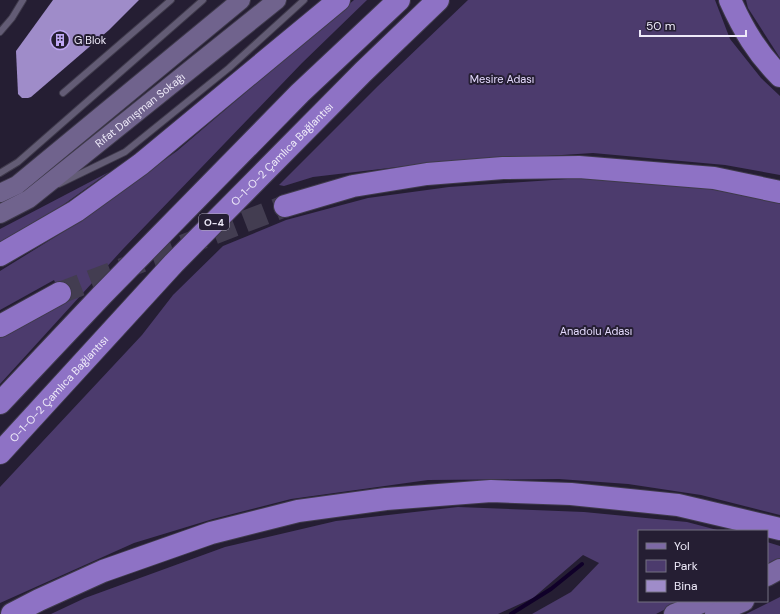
<svg xmlns="http://www.w3.org/2000/svg" width="780" height="614" font-family="'DM Sans',sans-serif">
<rect width="100%" height="100%" fill="#251e33"/>
<!-- green -->
<g fill="#4c3b6d">
<path d="M354,0H367L302,63L123,249L0,384V337L21,323L63,300L54,280L0,310V271L63,232L177,151Z"/>
<path d="M468,0H715L730,39L761,78L780,96V175L725,165L593,153L423,164L313,177L284,186L279,185L378,86Z"/>
<path d="M746,0H780V58L748,8Z"/>
<path d="M109,172L56,210L0,242V229Z"/>
<path d="M582,178L705,188L780,203V515L701,495L628,484L559,479L428,480L291,499L213,519L134,543L0,603V487L142,335L173,295L223,246L286,220L368,198L449,187Z"/>
<path d="M458,507L584,512L687,522L721,531H639V601H681L656,614H532L571,592L599,563L583,555L533,598L498,614H51L85,598L225,547L336,521Z"/>
<path d="M767,542L780,546V559L767,564Z"/>
<path d="M780,597V614H746Z"/>
</g>
<g fill="none" stroke-linecap="round" stroke-linejoin="round">
<!-- stream -->
<path stroke="#100029" stroke-width="4" d="M511,614L551,589L582,564"/>
</g>
<!-- building -->
<path fill="#9f8cc9" d="M53,0H139L109,30L31,97L28,98H22L18,94L16,51Z"/>
<g fill="none" stroke-linecap="round" stroke-linejoin="round">
<!-- highway-tunnel -->
<path stroke="#433d51" stroke-width="22" stroke-dasharray="22 11" stroke-linecap="butt" d="M60,293L285,206"/>
<defs>
<g id="lane">
<path d="M0,32L12,18L23,0"/>
<path d="M63,93L171,0"/>
<path d="M0,173L18,162L203,0"/>
<path d="M59,184L125,152L229,68L304,0"/>
</g>
<g id="secondary">
<path d="M0,193L17,185L241,0"/>
<path id="s1" d="M0,214L29,199L277,0"/>
</g>
<g id="primary">
<path d="M767,576L780,569"/>
<path d="M674,614L707,601"/>
<path d="M715,614L744,601"/>
</g>
<g id="highway">
<path d="M730,0C743,29 757,53 780,76"/>
<path d="M285,206L353,186L427,174L503,168L579,167L714,178L780,192"/>
<path d="M0,255L76,211L141,164L339,0"/>
<path d="M0,326L60,293"/>
<path d="M0,403L102,295L300,93L399,0"/>
<path id="s2" d="M0,453L174,263L363,72L438,0"/>
<path d="M12,614L39,600L103,571L211,533L298,511L386,499L491,491L571,494L678,505L780,529"/>
</g>
</defs>
<!-- lane casing -->
<use href="#lane" stroke="#3f3a4b" stroke-width="8"/>
<!-- secondary casing -->
<use href="#secondary" stroke="#3f3a4b" stroke-width="20"/>
<!-- primary casing -->
<use href="#primary" stroke="#3f3a4b" stroke-width="22"/>
<!-- highway casing -->
<use href="#highway" stroke="#3f3a4b" stroke-width="24"/>
<!-- lane -->
<use href="#lane" stroke="#635c75" stroke-width="6"/>
<!-- secondary -->
<use href="#secondary" stroke="#70638d" stroke-width="18"/>
<!-- primary -->
<use href="#primary" stroke="#7d69a5" stroke-width="20"/>
<!-- highway -->
<use href="#highway" stroke="#8e72c5" stroke-width="22"/>
</g>
<!-- icons -->
<defs>
<symbol id="building-ring" viewBox="-11 -11 22 22"><circle r="9.5" fill="#251e33" stroke="#c0a8f4" stroke-width="1.5"/><path d="M-4-6H4V6H1V3H-1V6H-4ZM-2.5-4.3h1.7v1.8h-1.7ZM.8-4.3h1.7v1.8H.8ZM-2.5-1h1.7V.8h-1.7ZM.8-1h1.7V.8H.8Z" fill="#c0a8f4"/></symbol>
</defs>
<g fill-rule="evenodd">
<use href="#building-ring" x="49" y="29" width="22" height="22"/>
</g>
<g text-anchor="middle" stroke-width="4" stroke-linejoin="round" paint-order="stroke">
<!-- shield labels -->
<rect fill="#251e33" stroke="#b2adbe" stroke-width="1" x="199" y="214" width="30" height="16" rx="3"/>
<g font-size="10" font-weight="bold" fill="#eeeaf9">
<text x="214" y="226">O-4</text>
</g>
<!-- poi labels -->
<g font-size="11" fill="#eeeaf9" stroke="#251e33" text-anchor="start">
<text x="74" y="44">G Blok</text>
</g>
<!-- park labels -->
<g font-size="11" fill="#e3d9fc" stroke="#251e33">
<text x="502" y="83">Mesire Adası</text>
<text x="596" y="335">Anadolu Adası</text>
</g>
<!-- street labels -->
<g font-size="11" fill="#eeeaf9" stroke="#251e33">
<text dy="4" stroke="none"><textPath href="#s1" startOffset="175">Rıfat Danışman Sokağı</textPath></text>
<text dy="4" stroke="none"><textPath href="#s2" startOffset="411">O-1-O-2 Çamlıca Bağlantısı</textPath></text>
<text dy="4" stroke="none"><textPath href="#s2" startOffset="87">O-1-O-2 Çamlıca Bağlantısı</textPath></text>
</g>
</g>
<!-- legend -->
<rect x="638" y="530" width="130" height="72" fill="#251e33" stroke="#757082"/>
<rect x="646" y="543" width="20" height="6" fill="#7d69a5" stroke="#757082"/>
<text x="674" y="550" font-size="12" fill="#eeeaf9">Yol</text>
<rect x="646" y="560" width="20" height="12" fill="#4c3b6d" stroke="#757082"/>
<text x="674" y="570" font-size="12" fill="#eeeaf9">Park</text>
<rect x="646" y="580" width="20" height="12" fill="#9f8cc9" stroke="#757082"/>
<text x="674" y="590" font-size="12" fill="#eeeaf9">Bina</text>
<!-- scale -->
<path d="M640 30v6h106v-6" fill="none" stroke="#eeeaf9" stroke-width="2"/>
<text x="646" y="30" font-size="12" fill="#eeeaf9" stroke="#251e33" stroke-width="3" paint-order="stroke">50 m</text>
</svg>
